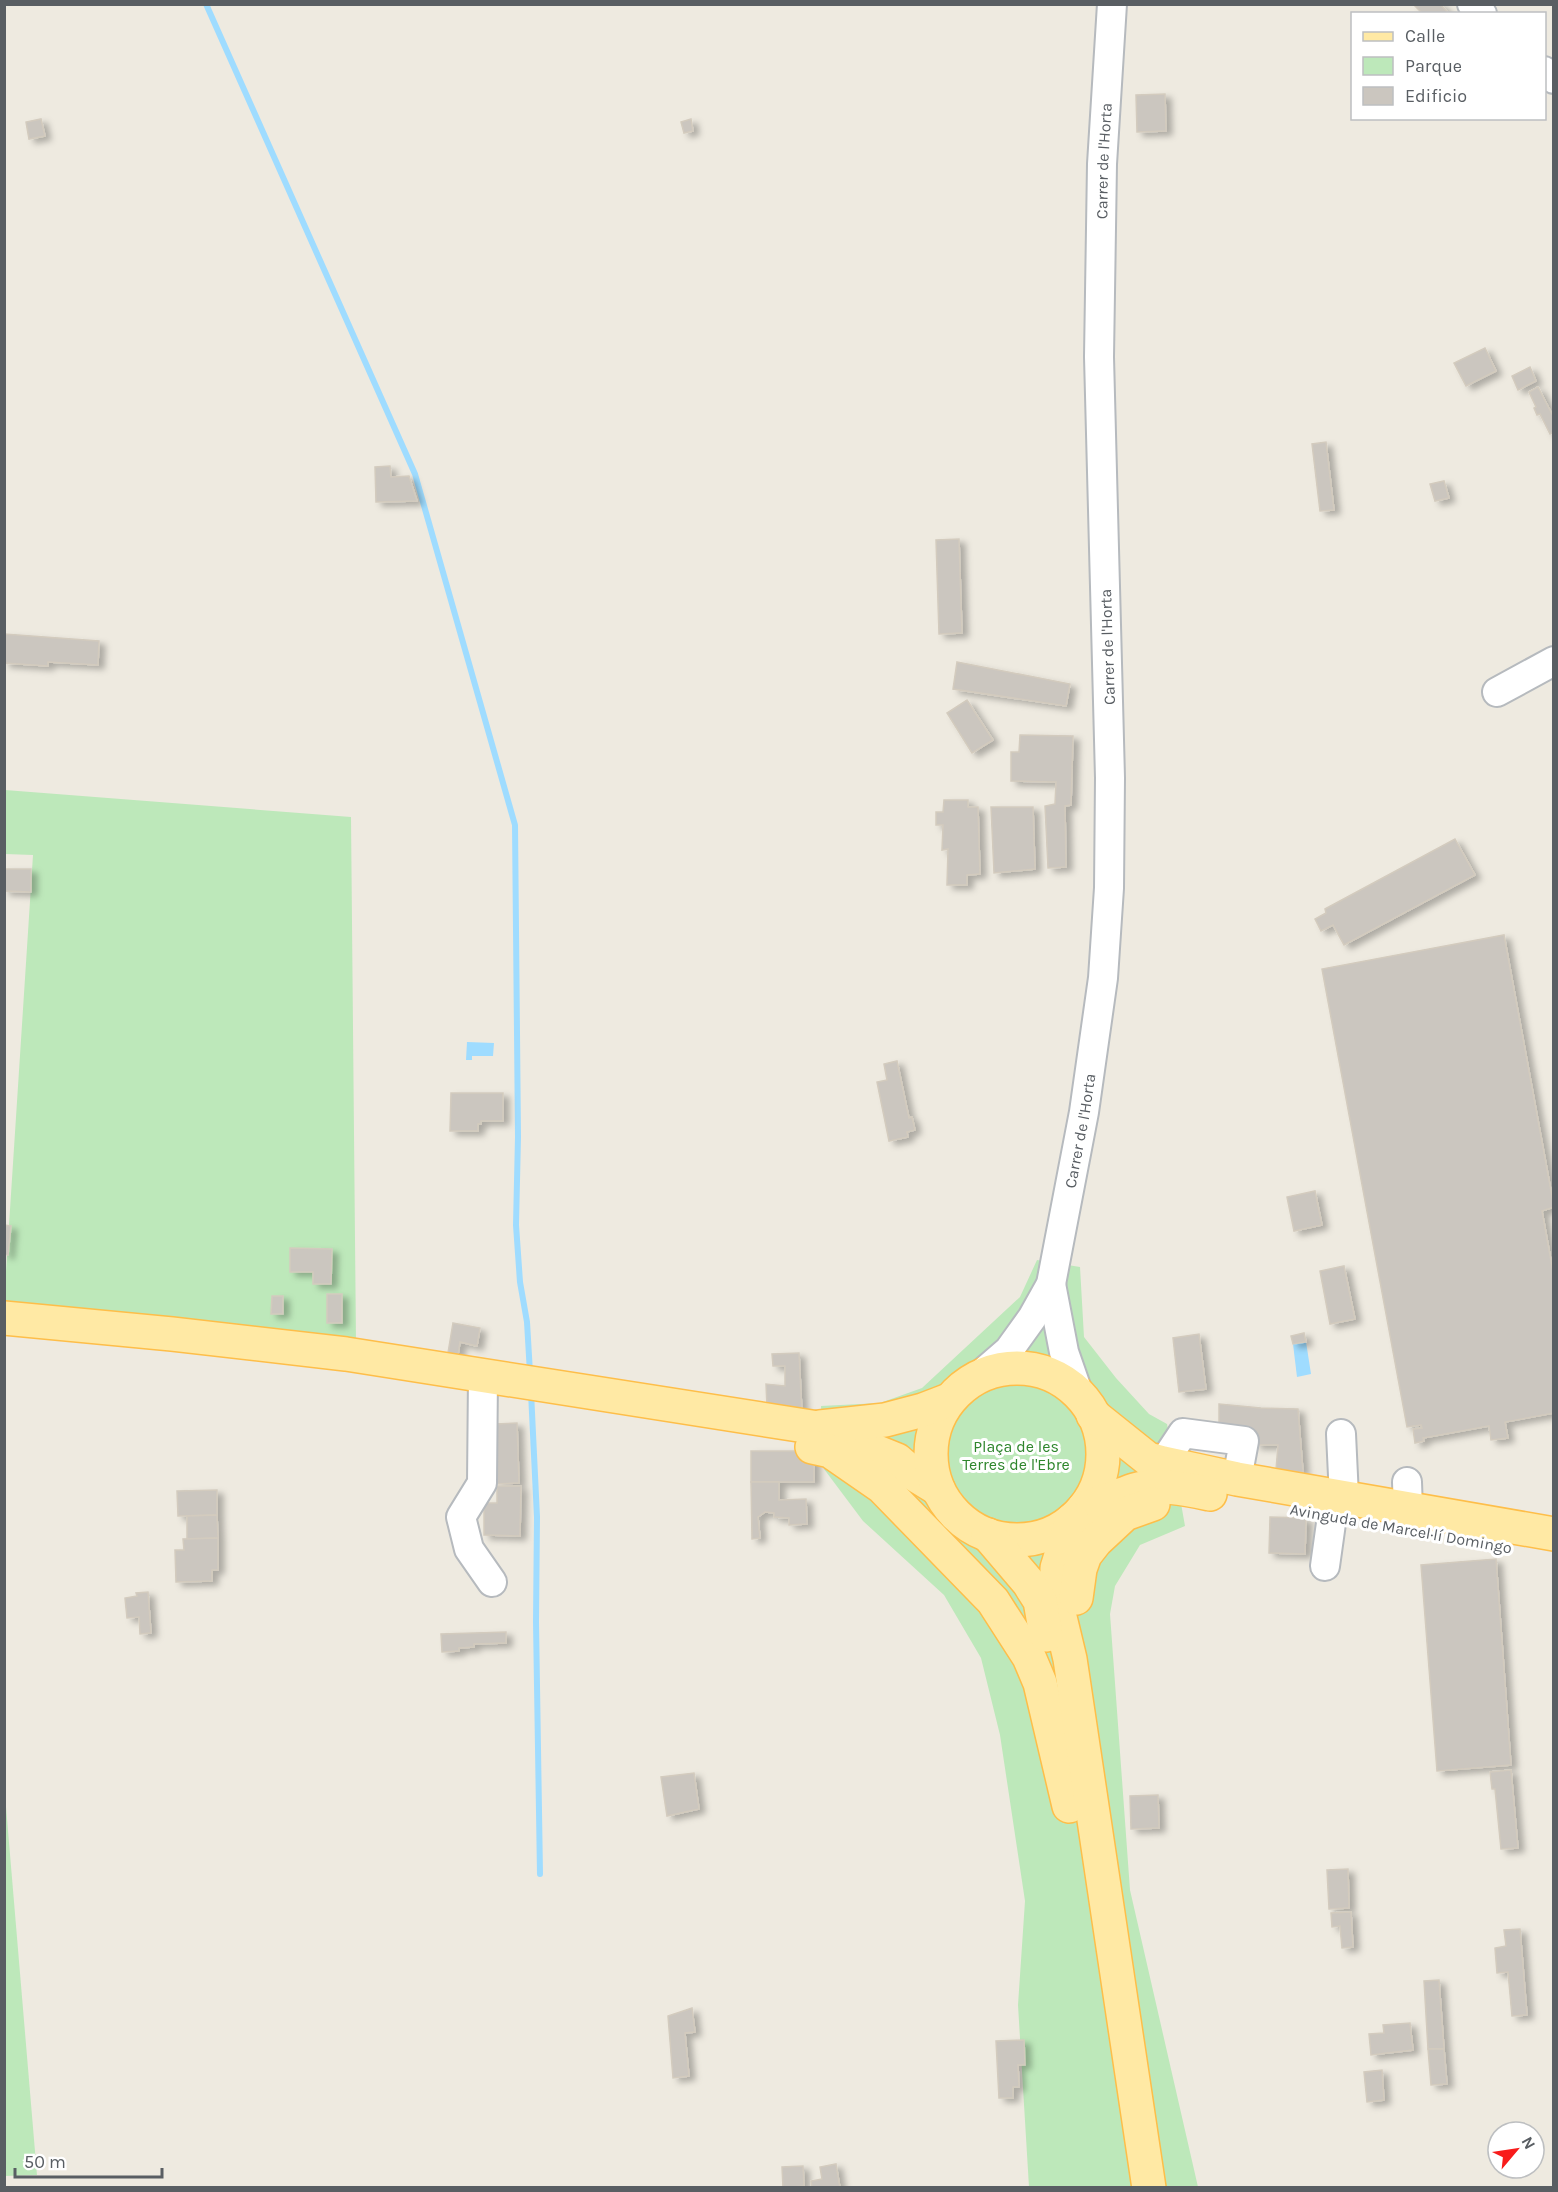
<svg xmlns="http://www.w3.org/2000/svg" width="1558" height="2192" font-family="Karla,sans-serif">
<defs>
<filter id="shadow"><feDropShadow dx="6" dy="4" stdDeviation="3" flood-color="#0004"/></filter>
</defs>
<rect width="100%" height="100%" fill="#eeeae0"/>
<!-- green -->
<g fill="#bde8ba">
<path d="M5,790L351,817L356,1343L4,1302L33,855L5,854Z"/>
<path d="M1037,1260L1080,1267L1084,1337L1116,1378L1149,1414L1167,1424L1185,1526L1140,1545L1115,1586L1110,1614L1130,1890L1198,2187H1029L1018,2005L1025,1901L1000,1735L981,1658L944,1595L863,1521L824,1469L821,1406L880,1403L922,1388L1020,1297Z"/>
<path d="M4,1783L37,2175L5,2176H4Z"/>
</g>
<!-- water -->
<g fill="#9fdcff">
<path d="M467,1042L494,1043L493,1056H472V1060H466Z"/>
<path d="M1306,1342L1311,1374L1297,1377L1293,1344Z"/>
</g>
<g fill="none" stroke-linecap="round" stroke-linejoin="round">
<!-- stream -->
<g stroke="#9fdcff" stroke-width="6">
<path d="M206,4L415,474L515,825L518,1137L516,1225L520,1282L527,1322L530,1373"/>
<path d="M531,1392L537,1517L536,1622L540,1874"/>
</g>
</g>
<!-- building -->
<g fill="#cbc6bf" stroke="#d3cbbe" stroke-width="1.5" filter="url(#shadow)">
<path d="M1417,4H1440L1449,14H1423L1415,6Z"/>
<path d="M1165,94L1166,131L1137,132L1136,95Z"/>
<path d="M41,119L45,136L29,139L26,122Z"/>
<path d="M691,119L693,131L684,133L681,122Z"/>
<path d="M1485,348L1496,371L1466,386L1454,363Z"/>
<path d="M1530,367L1536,381L1518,390L1512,376Z"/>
<path d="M1538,387L1554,418V432L1550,434L1540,414L1537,415L1534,408L1536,407L1529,392Z"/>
<path d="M1326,442L1334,510L1320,511L1312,444Z"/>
<path d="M390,466L391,477L409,476L417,501L376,502L375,467Z"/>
<path d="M1444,481L1449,498L1435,501L1430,484Z"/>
<path d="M959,539L962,633L939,634L936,540Z"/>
<path d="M4,634L99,641L98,665L48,662V666L4,663Z"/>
<path d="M957,662L1070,684L1066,706L953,689Z"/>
<path d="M967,700L993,740L972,753L947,713Z"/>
<path d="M1020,735L1073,736L1071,805L1065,806L1066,867L1048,868L1045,806L1055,804L1056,782L1011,781V752H1019Z"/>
<path d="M944,800H968V807H978L980,874L967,875V885H947L948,849L942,850L943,825H936V812H943Z"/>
<path d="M991,807H1033L1035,869L994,873Z"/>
<path d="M1455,839L1475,875L1344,945L1333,925L1321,931L1315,919L1326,913L1325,909Z"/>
<path d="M4,869H31V892L4,891Z"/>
<path d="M1504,935L1554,1207L1542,1211L1554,1277V1413L1505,1422L1508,1438L1491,1440L1489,1426L1423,1438L1424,1441L1415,1443L1413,1429L1422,1428L1421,1425L1407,1427L1322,969Z"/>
<path d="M897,1061L909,1118L912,1117L915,1130L907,1132L908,1137L889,1141L877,1082L887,1080L884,1064Z"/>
<path d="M451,1093H503V1121H481V1124H478V1131H450Z"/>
<path d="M1315,1191L1322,1225L1294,1231L1287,1197Z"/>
<path d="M4,1225L11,1226L8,1255L4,1254Z"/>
<path d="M290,1248L332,1249L331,1284H313V1272H290Z"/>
<path d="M1344,1266L1355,1319L1330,1324L1320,1271Z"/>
<rect x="327" y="1294" width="15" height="29"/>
<path d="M272,1296H283V1314H271Z"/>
<path d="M453,1323L480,1328L477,1346L460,1342L458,1355L448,1353Z"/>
<path d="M1304,1333L1306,1342L1293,1344L1291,1336Z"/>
<path d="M1199,1334L1206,1389L1179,1392L1173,1338Z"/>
<path d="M799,1353L802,1413L767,1407L766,1384L785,1386V1366H773L772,1354Z"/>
<path d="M1219,1404L1261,1408L1298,1409L1303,1472L1276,1470L1278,1445H1255V1432H1219Z"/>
<path d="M517,1423L519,1483L495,1484L494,1424Z"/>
<rect x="751" y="1451" width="63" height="31"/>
<path d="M751,1482H779V1500L806,1499L807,1524L789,1525V1518L774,1517V1513L765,1512L758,1517L760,1538L752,1539Z"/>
<path d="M497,1486H521L520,1536L484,1535V1503H497Z"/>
<path d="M217,1490V1515L178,1516L177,1491Z"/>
<path d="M217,1515L218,1538L187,1539V1516Z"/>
<path d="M1270,1517L1306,1518L1305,1554L1269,1553Z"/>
<path d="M218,1538V1570H212V1581L176,1582L175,1550H184L183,1539Z"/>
<path d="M1496,1559L1511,1765L1437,1771L1421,1565Z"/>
<path d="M148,1592L151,1633L140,1634L139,1617L127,1618L125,1598L137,1596L136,1593Z"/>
<path d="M506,1632V1643L474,1644V1647L459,1648V1651L442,1652L441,1634Z"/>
<path d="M1511,1770L1518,1848L1501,1849L1495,1789H1492L1490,1772Z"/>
<path d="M694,1773L699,1809L667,1816L661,1777Z"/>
<path d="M1158,1795L1159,1828L1131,1829L1130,1796Z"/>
<path d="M1348,1869L1349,1908L1329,1909L1327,1870Z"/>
<path d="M1351,1912L1353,1947L1342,1948L1340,1926L1332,1927L1331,1913Z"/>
<path d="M1520,1929L1527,2015L1512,2016L1508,1972L1497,1973L1495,1948L1506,1946L1504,1930Z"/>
<path d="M1439,1980L1444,2049H1428L1424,1981Z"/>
<path d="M692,2008L695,2032L685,2033L689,2076L673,2078L668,2016Z"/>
<path d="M1410,2023L1413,2050L1371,2055L1369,2034L1384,2033L1383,2025Z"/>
<path d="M1024,2040L1025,2065H1018L1019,2087H1013V2098H999L996,2041Z"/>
<path d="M1428,2049H1444L1447,2084L1431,2085Z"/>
<path d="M1382,2070L1384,2100L1367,2102L1364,2072Z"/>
<path d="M836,2164L840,2188H812L811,2181L822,2179L820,2167Z"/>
<path d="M803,2166L804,2186L783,2188L782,2167Z"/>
</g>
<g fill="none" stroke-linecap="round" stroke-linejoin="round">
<defs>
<g id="minor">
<path d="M1472,4L1482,14"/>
<path d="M1544,71L1554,79"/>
<path d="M1497,692L1554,661"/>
<path d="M1051,1284L1064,1352L1079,1395"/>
<path d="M483,1376L482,1483L461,1517L469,1549L492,1582"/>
<path id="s1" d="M979,1376L1009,1350L1032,1318L1051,1284L1084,1112L1103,978L1109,888L1110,778L1099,357L1102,164L1112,4"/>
<path d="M1341,1434L1344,1497"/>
<path d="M1163,1463L1183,1433L1244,1441L1237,1479"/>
<path d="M1407,1482L1408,1509"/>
<path d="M1325,1566L1332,1516"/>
</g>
<g id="major">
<path d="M4,1318L172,1334L346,1354L818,1428L897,1460L912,1473L938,1489"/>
<circle cx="1017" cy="1454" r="86"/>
<path d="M1093,1415L1148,1459L1163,1463L1237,1479L1554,1534"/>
<path d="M820,1427L885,1420L923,1410L949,1400"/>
<path d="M812,1447L830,1451L882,1487L993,1601L1029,1657L1040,1683L1069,1806"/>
<path d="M1084,1508C1101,1503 1117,1496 1134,1490C1158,1483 1186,1489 1210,1494"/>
<path d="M1072,1520L1057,1568V1590L1059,1613L1070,1659L1149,2188"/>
<path d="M988,1535L1028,1582L1040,1601L1046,1635"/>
<path d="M1076,1598L1080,1569L1085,1555L1096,1541L1125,1514L1153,1504"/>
</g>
</defs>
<!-- minor casing -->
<use href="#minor" stroke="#b6babe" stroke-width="32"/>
<!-- major casing -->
<use href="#major" stroke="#febe49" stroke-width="36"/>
<!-- minor -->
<use href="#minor" stroke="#fff" stroke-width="28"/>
<!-- major -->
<use href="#major" stroke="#ffe9a4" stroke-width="33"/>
</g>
<g text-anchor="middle" stroke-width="6" stroke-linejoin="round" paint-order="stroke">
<!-- street labels -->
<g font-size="16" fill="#595e63" stroke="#fff">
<text dy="6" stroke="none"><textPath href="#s1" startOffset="1246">Carrer de l'Horta</textPath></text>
<text transform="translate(1107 647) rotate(-92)" y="6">Carrer de l'Horta</text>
<text dy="6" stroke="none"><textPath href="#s1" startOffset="274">Carrer de l'Horta</textPath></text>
<text transform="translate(1401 1528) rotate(10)" y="6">Avinguda de Marcel·lí Domingo</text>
</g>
<!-- park labels -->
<g font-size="16" fill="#2f862d" stroke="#fff">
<text x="1016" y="1452">Plaça de les<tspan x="1016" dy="18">Terres de l'Ebre</tspan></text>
</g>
</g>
<!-- border -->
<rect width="1558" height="2192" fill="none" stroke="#595e63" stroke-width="12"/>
<!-- legend -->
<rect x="1351" y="12" width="195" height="108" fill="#ffffff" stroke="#bdbfc1" stroke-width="1.5"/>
<rect x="1363" y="32" width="30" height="9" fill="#ffe9a4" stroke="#bdbfc1" stroke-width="1.5"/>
<text x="1405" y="42" font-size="18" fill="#595e63">Calle</text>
<rect x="1363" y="57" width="30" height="18" fill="#bde8ba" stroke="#bdbfc1" stroke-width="1.5"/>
<text x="1405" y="72" font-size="18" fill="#595e63">Parque</text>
<rect x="1363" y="87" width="30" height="18" fill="#cbc6bf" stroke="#bdbfc1" stroke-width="1.5"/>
<text x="1405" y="102" font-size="18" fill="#595e63">Edificio</text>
<!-- north arrow -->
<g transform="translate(1516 2150) rotate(61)"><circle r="28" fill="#ffffff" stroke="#bdbfc1" stroke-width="1.5"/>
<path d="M0-4.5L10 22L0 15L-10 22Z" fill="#f81c1b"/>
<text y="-9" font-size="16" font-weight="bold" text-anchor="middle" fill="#595e63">N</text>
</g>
<!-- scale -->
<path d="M15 2168v9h147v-9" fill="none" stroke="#595e63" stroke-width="3"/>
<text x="24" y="2168" font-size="18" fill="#595e63" stroke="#ffffff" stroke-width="4.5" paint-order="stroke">50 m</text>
</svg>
